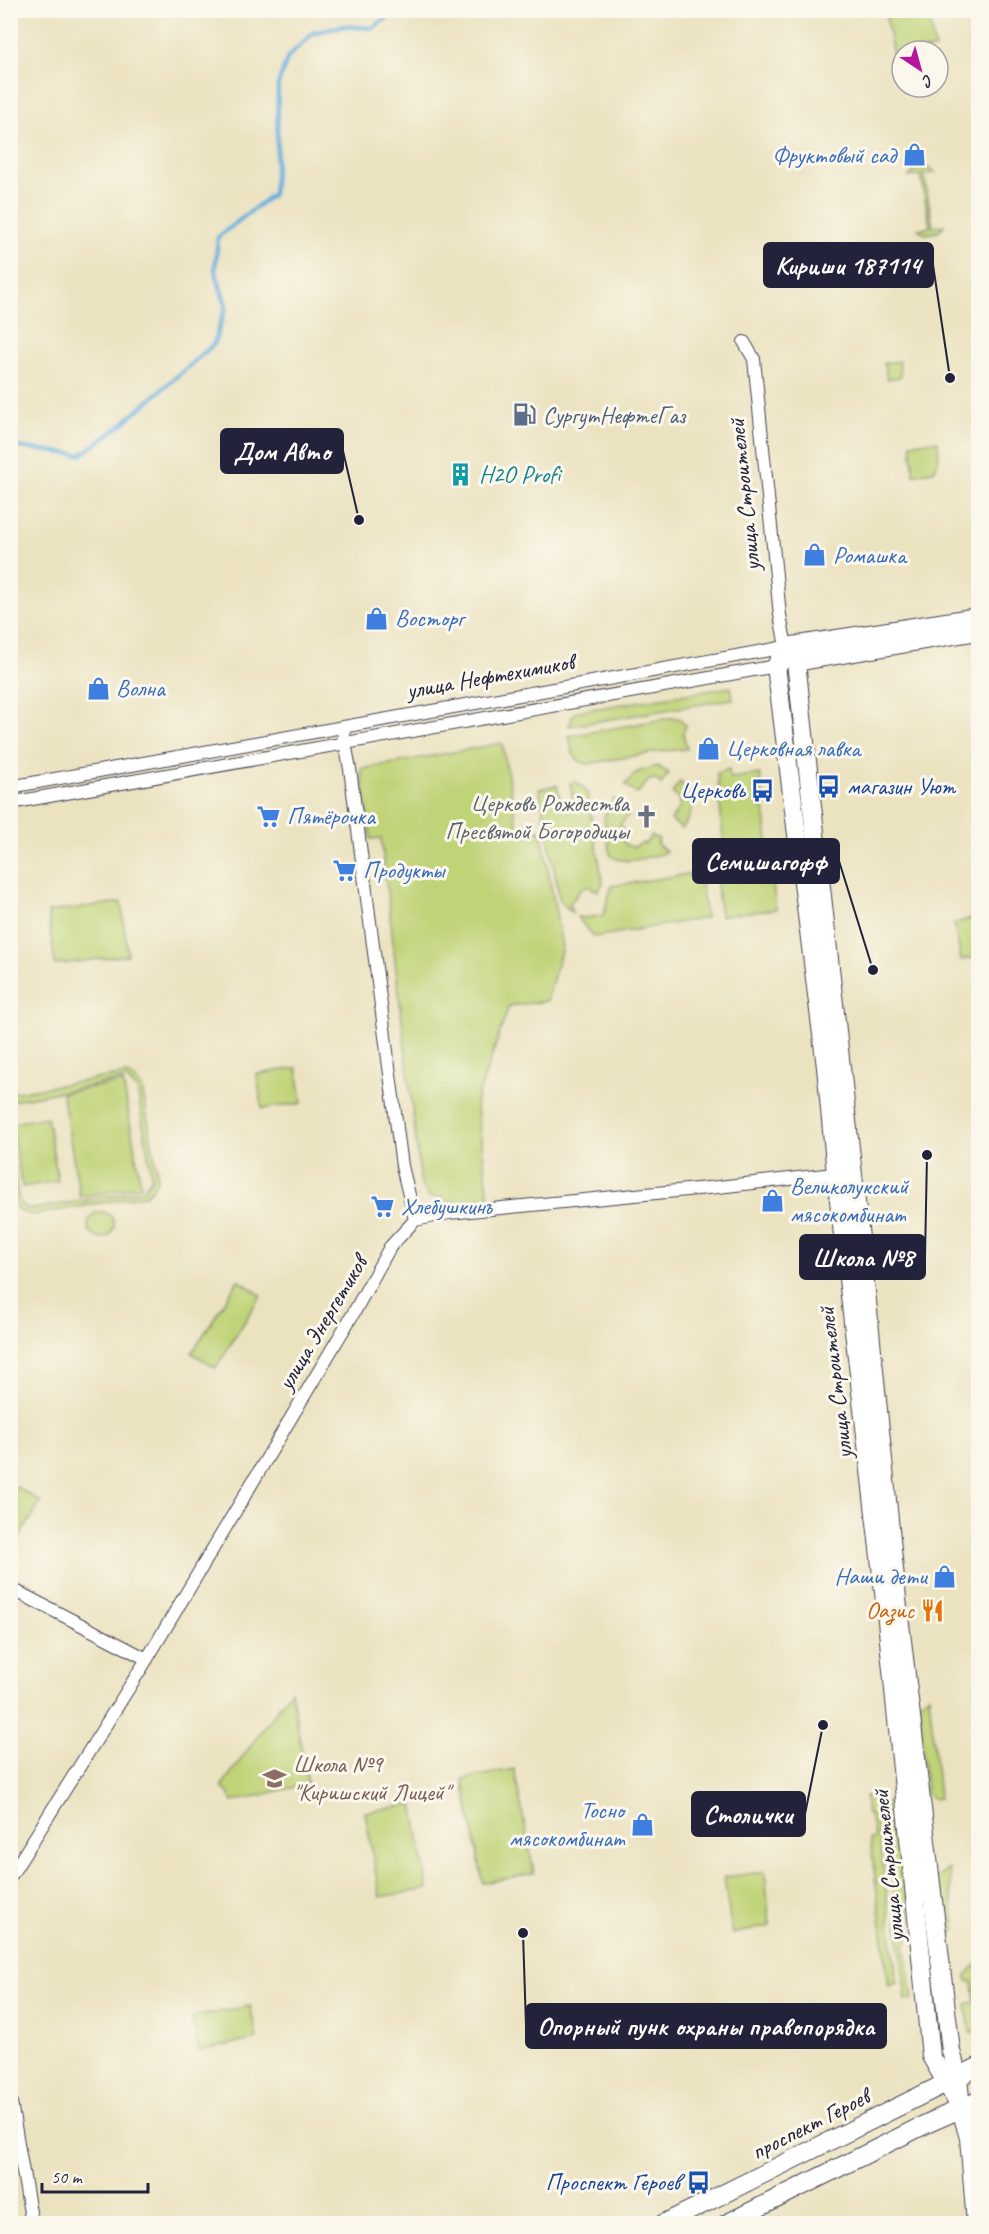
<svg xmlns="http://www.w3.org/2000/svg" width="989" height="2234" font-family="Caveat,sans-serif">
<rect width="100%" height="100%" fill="#fbf7ec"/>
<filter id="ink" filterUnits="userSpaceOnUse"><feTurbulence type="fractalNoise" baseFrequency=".0167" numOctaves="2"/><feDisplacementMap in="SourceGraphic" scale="12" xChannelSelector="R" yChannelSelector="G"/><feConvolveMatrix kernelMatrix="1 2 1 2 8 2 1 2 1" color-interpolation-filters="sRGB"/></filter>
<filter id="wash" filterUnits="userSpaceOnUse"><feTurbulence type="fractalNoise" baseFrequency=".008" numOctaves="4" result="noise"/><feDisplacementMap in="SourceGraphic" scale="24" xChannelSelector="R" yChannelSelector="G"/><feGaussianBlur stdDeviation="1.35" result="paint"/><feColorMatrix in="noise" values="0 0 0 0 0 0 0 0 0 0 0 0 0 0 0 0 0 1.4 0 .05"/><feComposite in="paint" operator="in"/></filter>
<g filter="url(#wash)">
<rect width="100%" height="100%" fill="#ebe2c0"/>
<!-- green -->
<g fill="#bfd377" stroke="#707a59" stroke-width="1.5">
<path d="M885,11H928L935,49L902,51V55L893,56Z"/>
<path d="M928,168L935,172L924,175L933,227L944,225L938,232L925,234L918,229L930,227L921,175L909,177L915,170Z"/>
<path d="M899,361L901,377L887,379L884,363Z"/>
<path d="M938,441L939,457L935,470L914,475L911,443Z"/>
<path d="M731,687L733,699L569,726L573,715L579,711Z"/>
<path d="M670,718H679L686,726L683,733L687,749L663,751L587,764C572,760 572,751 569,736Z"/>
<path d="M502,743L519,835L541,830L562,947L547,1001L509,1006L476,1102L489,1197L444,1203L443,1198L429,1197L421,1185L381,838L371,839L361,769Z"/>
<path d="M657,766L669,773L661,784L655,779L649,780L637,794L625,785L635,773Z"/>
<path d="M729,769L730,778L760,774L776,909L720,916L716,876L726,869L717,773Z"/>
<path d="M575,782L583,787L587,793L603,883L598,891L588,886L582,888L569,905L571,908L572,913L560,901L539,789L557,785L561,802L573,799L570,783Z"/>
<path d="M680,782C698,795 694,813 682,829L671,820L680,807V799L672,793Z"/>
<path d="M614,799L625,808L624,810L629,814L620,825L623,829L621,838L626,845L634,847L642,843L645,844L651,836L659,839L657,844L666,851L662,854C647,857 621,867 610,854L604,816Z"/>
<path d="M688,874L701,884L706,918L594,937L577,917L587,918L603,915L612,886Z"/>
<path d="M121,902L128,955L55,965L48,912Z"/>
<path d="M974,918L976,930H978V957L961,960L954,923Z"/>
<path d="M297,1068L302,1103L262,1109L257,1074Z"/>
<path d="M126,1074L135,1079L142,1087L158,1177L153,1188L145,1195L34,1215C30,1214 24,1213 20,1211C5,1200 10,1169 11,1153L19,1201L25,1208L34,1209L143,1190L152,1178L137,1089L126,1079L11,1101V1093Z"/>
<path d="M123,1082L141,1186L80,1197L62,1093Z"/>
<path d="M47,1117L58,1181L22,1187L11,1123Z"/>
<circle cx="101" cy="1225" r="13"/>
<path d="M238,1280L261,1295L216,1368L192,1353Z"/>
<path d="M15,1486L41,1502L14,1546L11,1543L10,1493Z"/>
<path d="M291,1690L308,1784L232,1802L228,1793L221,1787Z"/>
<path d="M929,1695L939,1798L932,1799L926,1794L919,1702Z"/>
<path d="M514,1769L534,1873L483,1883L463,1779Z"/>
<path d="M875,1795L897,1983L889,1986L870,1839L875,1838L870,1815H867L865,1796Z"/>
<path d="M893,1801L897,1803L912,1931L905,1945L913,1999L906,2000L884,1804Z"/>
<path d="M413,1804L428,1889L380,1897L365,1812Z"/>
<path d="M949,1869L955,1930L948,1939L943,1932L935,1878Z"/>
<path d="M765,1872L770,1926L732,1934L724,1877Z"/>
<path d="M978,1963V2031L970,2032L966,2004L975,2002L973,1982L967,1981L966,1975Z"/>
<path d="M250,2006L257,2039L199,2051L192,2017Z"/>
</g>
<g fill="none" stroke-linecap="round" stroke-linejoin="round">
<!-- stream -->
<path stroke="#62acda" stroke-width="4.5" d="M10,446L81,455L120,426L214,344L226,306L215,270L218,237L273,194L277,153L278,84L288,57L313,33L343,26L372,28L391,15L394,10"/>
</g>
</g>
<g filter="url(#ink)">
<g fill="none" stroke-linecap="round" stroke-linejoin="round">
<defs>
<g id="street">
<path d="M744,342L754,359L780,615L786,647L790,653"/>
<path d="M10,787L786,647"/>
<path d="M10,803L782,665"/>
<path d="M415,1220L449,1213L718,1187L843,1173"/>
<path d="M10,1588L147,1659"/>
<path d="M10,1877L147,1659L353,1314L390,1247L415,1220L402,1166L350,769L342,727"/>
<path d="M10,2097L32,2224"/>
</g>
<g id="secondary">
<path d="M959,2105L931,2056L885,1601L836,1174L826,1067L776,666L786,647L978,617"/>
<path d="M663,2224L978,2067"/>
<path d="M726,2224L926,2124L978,2101"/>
<path d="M976,2224L969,2138L961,2109L958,2077L951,2051L897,1599L867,1301L796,662L978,631"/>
</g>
</defs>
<!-- street casing -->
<use href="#street" stroke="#403f4f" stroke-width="14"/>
<!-- secondary casing -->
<use href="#secondary" stroke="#403f4f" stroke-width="20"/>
<!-- street -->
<use href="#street" stroke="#fff" stroke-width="12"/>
<!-- secondary -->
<use href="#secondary" stroke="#fff" stroke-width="18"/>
</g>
</g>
<!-- icons -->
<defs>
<symbol id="shop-bare" viewBox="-9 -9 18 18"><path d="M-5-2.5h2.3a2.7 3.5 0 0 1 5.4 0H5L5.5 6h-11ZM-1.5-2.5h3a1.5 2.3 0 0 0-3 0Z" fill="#3f7fe0" stroke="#fbf7ec" stroke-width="2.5" paint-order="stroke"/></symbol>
<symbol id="fuel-bare" viewBox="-9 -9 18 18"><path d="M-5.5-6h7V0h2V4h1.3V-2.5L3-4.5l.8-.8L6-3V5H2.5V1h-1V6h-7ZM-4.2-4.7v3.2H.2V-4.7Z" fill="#5c6f8a" stroke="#fbf7ec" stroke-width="2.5" paint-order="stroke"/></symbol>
<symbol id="building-bare" viewBox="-9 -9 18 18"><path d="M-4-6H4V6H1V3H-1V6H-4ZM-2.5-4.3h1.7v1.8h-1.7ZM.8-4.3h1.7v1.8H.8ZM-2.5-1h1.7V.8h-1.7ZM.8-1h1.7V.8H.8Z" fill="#0f9aa8" stroke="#fbf7ec" stroke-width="2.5" paint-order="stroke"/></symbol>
<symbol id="bus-bare" viewBox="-9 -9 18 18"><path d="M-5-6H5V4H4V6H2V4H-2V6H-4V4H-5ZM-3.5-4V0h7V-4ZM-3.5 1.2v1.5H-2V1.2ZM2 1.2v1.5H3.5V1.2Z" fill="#1a4fb4" stroke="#fbf7ec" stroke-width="2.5" paint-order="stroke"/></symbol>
<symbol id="supermarket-bare" viewBox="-9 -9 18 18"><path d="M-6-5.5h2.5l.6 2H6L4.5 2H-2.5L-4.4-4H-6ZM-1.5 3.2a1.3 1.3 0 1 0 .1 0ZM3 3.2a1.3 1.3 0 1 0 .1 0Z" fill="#3f7fe0" stroke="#fbf7ec" stroke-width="2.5" paint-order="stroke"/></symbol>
<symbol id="church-bare" viewBox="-9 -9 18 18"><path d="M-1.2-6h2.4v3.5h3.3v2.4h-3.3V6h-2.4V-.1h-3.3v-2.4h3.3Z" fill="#6b7280" stroke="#fbf7ec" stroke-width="2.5" paint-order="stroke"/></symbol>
<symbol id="restaurant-bare" viewBox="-9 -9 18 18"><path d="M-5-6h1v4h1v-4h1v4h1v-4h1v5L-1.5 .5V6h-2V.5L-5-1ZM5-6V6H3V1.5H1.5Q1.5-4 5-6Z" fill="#e8710a" stroke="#fbf7ec" stroke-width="2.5" paint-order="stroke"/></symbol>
<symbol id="school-bare" viewBox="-9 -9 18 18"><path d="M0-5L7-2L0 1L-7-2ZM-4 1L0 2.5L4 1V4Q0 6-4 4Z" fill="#8d6e63" stroke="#fbf7ec" stroke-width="2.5" paint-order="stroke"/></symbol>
</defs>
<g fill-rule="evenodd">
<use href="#shop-bare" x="898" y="138" width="33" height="33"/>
<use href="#fuel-bare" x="508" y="398" width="33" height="33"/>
<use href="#building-bare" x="444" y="458" width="33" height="33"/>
<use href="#shop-bare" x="798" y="538" width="33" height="33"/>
<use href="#shop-bare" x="360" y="602" width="33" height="33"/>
<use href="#shop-bare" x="82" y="672" width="33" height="33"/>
<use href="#shop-bare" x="692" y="732" width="33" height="33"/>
<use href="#bus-bare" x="812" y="770" width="33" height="33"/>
<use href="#bus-bare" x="746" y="774" width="33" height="33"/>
<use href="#supermarket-bare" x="252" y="800" width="33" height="33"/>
<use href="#church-bare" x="630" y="800" width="33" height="33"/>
<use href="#supermarket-bare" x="328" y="854" width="33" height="33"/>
<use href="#shop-bare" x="756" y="1184" width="33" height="33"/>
<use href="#supermarket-bare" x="366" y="1190" width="33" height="33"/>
<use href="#shop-bare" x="928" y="1560" width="33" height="33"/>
<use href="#restaurant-bare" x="916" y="1594" width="33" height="33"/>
<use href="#school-bare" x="258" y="1762" width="33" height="33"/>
<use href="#shop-bare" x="626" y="1808" width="33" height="33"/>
<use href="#bus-bare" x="682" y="2166" width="33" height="33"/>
</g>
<g text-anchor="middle" stroke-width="6" stroke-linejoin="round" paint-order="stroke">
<!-- shop labels -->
<g font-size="24" fill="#366cbe" stroke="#fbf7ec" text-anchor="start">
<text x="896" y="163" text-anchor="end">Фруктовый сад</text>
<text x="833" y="563">Ромашка</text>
<text x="395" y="626">Восторг</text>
<text x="116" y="696">Волна</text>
<text x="726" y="756">Церковная лавка</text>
<text x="287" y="824">Пятёрочка</text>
<text x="363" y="878">Продукты</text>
<text x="790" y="1194">Великолукский<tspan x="790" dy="28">мясокомбинат</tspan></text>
<text x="401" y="1214">Хлебушкинъ</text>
<text x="927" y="1584" text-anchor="end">Наши дети</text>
<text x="624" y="1818" text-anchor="end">Тосно<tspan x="624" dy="28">мясокомбинат</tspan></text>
</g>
<!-- service labels -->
<g font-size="24" fill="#4e5e75" stroke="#fbf7ec" text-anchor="start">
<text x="543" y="423">СургутНефтеГаз</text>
</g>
<!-- culture labels -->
<g font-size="24" fill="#0d838f" stroke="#fbf7ec" text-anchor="start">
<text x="479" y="482">H2O Profi</text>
</g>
<!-- street labels -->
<g font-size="24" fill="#22223b" stroke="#fbf7ec">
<text transform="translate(744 495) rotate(-96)" y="8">улица Строителей</text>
<text transform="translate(490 676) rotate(-10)" y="8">улица Нефтехимиков</text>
<text transform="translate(322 1323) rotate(-59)" y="8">улица Энергетиков</text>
<text transform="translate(835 1383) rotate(-97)" y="8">улица Строителей</text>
<text transform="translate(888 1866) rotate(-96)" y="8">улица Строителей</text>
<text transform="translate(810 2124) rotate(-27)" y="8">проспект Героев</text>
</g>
<!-- transit labels -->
<g font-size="24" fill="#164399" stroke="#fbf7ec" text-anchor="end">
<text x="847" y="794" text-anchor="start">магазин Уют</text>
<text x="745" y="798">Церковь</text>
<text x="680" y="2190">Проспект Героев</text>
</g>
<!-- worship labels -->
<g font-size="24" fill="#5b616d" stroke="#fbf7ec" text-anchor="end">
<text x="629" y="811">Церковь Рождества<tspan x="629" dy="28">Пресвятой Богородицы</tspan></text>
</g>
<!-- food labels -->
<g font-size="24" fill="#c56008" stroke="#fbf7ec" text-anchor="end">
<text x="914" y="1618">Оазис</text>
</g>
<!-- education labels -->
<g font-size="24" fill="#785e54" stroke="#fbf7ec" text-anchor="start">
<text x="293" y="1772">Школа №9<tspan x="293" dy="28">"Киришский Лицей"</tspan></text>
</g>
</g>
<!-- callouts -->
<path fill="none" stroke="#22223b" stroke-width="2" d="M950 378L933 265M359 520L343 451M873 970L839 861M927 1155L925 1257M823 1725L805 1814M523 1933L526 2026"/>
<g fill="#22223b" stroke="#fbf7ec" stroke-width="2">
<circle cx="950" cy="378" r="6"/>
<circle cx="359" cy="520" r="6"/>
<circle cx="873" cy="970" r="6"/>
<circle cx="927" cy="1155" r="6"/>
<circle cx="823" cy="1725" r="6"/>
<circle cx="523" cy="1933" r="6"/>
</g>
<g fill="#22223b" stroke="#22223b" stroke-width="2">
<rect x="764" y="243" width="169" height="44" rx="6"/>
<rect x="221" y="429" width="122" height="44" rx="6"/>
<rect x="693" y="839" width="146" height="44" rx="6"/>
<rect x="800" y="1235" width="125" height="44" rx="6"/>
<rect x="692" y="1792" width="113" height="44" rx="6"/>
<rect x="526" y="2004" width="360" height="44" rx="6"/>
</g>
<g font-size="26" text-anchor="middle" font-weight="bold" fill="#fff">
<text x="848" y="274">Кириши 187114</text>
<text x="282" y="460">Дом Авто</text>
<text x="766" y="870">Семишагофф</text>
<text x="863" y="1266">Школа №8</text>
<text x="748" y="1823">Столички</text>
<text x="706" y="2035">Опорный пунк охраны правопорядка</text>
</g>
<!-- margin -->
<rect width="989" height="2234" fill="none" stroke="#fbf7ec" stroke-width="36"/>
<!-- north arrow -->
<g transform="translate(920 69) rotate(144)"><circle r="28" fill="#fbf7ec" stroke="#a4a2a5" stroke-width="1.5"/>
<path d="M0-4.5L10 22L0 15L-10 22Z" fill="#b5179e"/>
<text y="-9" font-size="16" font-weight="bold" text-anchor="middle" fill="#22223b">С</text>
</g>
<!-- scale -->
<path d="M42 2183v9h106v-9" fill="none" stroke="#22223b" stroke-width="3"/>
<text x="51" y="2183" font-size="18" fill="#22223b" stroke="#fbf7ec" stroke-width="4.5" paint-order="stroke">50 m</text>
</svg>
